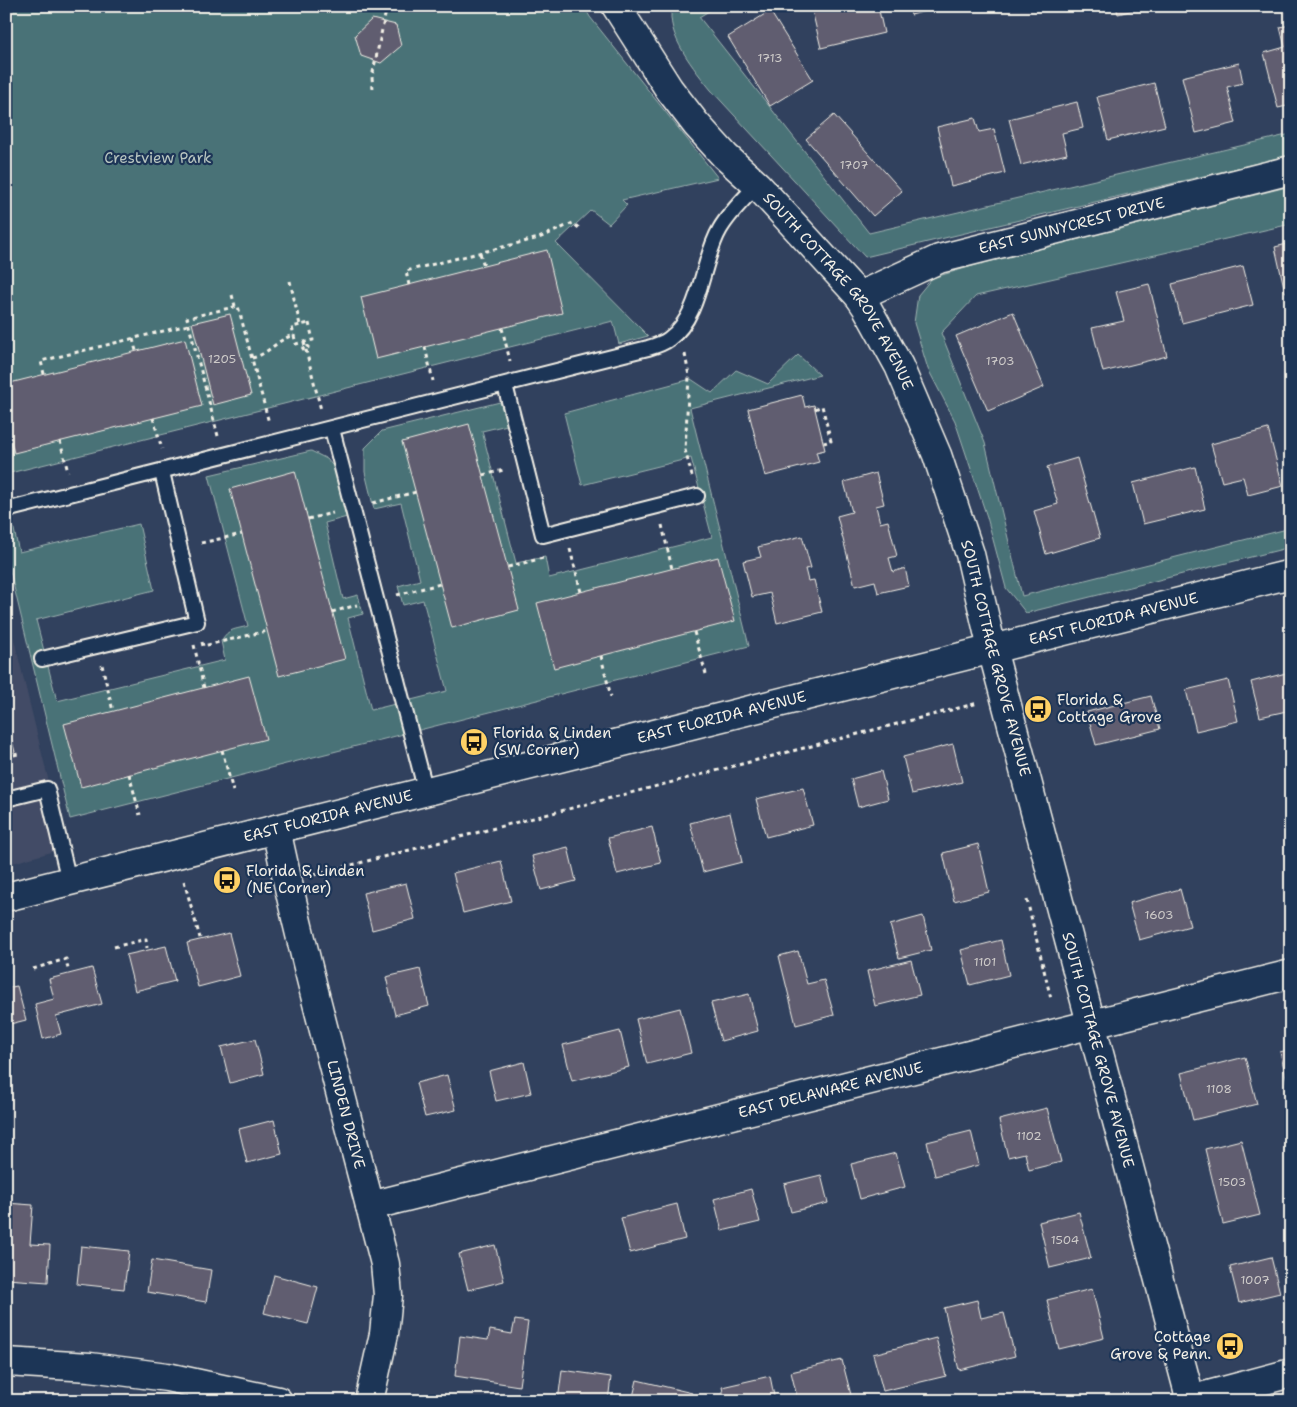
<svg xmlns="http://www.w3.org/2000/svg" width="1297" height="1407" font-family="'Shantell Sans',sans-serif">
<rect width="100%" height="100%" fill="#31415e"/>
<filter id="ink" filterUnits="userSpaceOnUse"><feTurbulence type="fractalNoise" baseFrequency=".02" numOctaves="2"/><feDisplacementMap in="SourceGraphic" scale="10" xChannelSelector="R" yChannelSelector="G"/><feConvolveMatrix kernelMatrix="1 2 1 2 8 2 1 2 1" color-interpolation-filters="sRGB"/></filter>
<g filter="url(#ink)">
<!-- built -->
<path fill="#434c66" d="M6,607L65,848L6,865Z"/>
<!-- green -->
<g fill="#487277" stroke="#9eb2b0">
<path d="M6,6H584L590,17L718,178L622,200L627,205L609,224L591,210L556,243L648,336L619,344L613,321L6,474Z"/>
<path d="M672,6H717L699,17L869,233L1291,134V155L865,257L711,90C695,70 665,35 672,6Z"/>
<path d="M1291,186V224L976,296L941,333L985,443L1022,596L1291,528V547L1026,613L1006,588L987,517L955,421L928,369L914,323L918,295L932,278L979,264Z"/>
<path d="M798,355L820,375L690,408L749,646L70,819L6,554V494L19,552L139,524L154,590L36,620L57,701L225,660L221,641C229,628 234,630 248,626L209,475L311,451L327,459L337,471L347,517L325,523L343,599L358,595L363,614L348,618L371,710L447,691L423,600L403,605L398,586L420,580L401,503L374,509L365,472V448L382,431L500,402L507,425L482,431L516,563L545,557L549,578L712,537L691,458L582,485L564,413L691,379L712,393L736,370L768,384Z"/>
</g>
<!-- building -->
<g fill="#615d6f" stroke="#f4f1e8">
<path d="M811,6H878L884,33L821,48Z"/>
<path d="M908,6H945L911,15Z"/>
<path d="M1116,6H1149L1118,14Z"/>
<path d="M770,11L813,80L770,106L728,37Z"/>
<path d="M372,19L396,25L401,46L381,63L361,56L355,35Z"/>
<path d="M1291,25V105L1278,108L1264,53L1285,47L1280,27Z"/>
<path d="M1239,63L1243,83L1227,87L1236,123L1196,133L1182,77Z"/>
<path d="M1154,83L1165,126L1108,140L1097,97Z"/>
<path d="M1077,102L1083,128L1062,133L1067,154L1021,165L1009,119Z"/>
<path d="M834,115L902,191L873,216L806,139Z"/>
<path d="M975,118L979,132L994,129L1005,173L951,186L937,127Z"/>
<path d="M1291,243V290L1285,292L1275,247Z"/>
<path d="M547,250L562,313L376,359L361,297Z"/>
<path d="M1243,266L1253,305L1182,323L1172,284Z"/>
<path d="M1149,284L1167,356L1103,372L1092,328L1124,321L1116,292Z"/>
<path d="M1013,312L1044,387L988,411L956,336Z"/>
<path d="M230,314L251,395L213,405L192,323Z"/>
<path d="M185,339L202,406L14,453L6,423V384Z"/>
<path d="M802,395L805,407L814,405L825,450L816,452L819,462L765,476L748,409Z"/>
<path d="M469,424L519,610L452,628L402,442Z"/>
<path d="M1268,429L1283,486L1248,495L1243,477L1222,482L1211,444Z"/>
<path d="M1077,458L1100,538L1046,554L1034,511L1058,504L1047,467Z"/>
<path d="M1195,467L1205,509L1143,524L1133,483Z"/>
<path d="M295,471L345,659L279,676L230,489Z"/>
<path d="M876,473L884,504L876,506L880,523L888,521L897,556L889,558L893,572L905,568L909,586L878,593L875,581L855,586L837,516L852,512L844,482Z"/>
<path d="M802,536L811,568L805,569L808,581L814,580L822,612L777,623L770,593L752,597L743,561L761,557L758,547Z"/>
<path d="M718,557L735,621L554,668L537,603Z"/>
<path d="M1290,672L1291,710L1260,717L1251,682Z"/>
<path d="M249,676L266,739L81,787L64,724Z"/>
<path d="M1228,680L1238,721L1196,731L1186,690Z"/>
<path d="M1151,696L1160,729L1096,745L1087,712Z"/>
<path d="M6,719L15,752L6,754Z"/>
<path d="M953,744L962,782L912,794L903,757Z"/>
<path d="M881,771L888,799L858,807L851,779Z"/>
<path d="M803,788L813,825L766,837L756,799Z"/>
<path d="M730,813L742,862L703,872L690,823Z"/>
<path d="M652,827L661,863L617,874L608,838Z"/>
<path d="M978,844L989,892L954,901L943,853Z"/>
<path d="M568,847L576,881L541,890L532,856Z"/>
<path d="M501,861L511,901L463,913L453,873Z"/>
<path d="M406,883L415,919L372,930L363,893Z"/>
<path d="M1180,889L1190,926L1139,940L1129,903Z"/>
<path d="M923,916L931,950L899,958L890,925Z"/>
<path d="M229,933L240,976L198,987L187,943Z"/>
<path d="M1001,940L1009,975L970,985L961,950Z"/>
<path d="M166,946L175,981L135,991L126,955Z"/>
<path d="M798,951L807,984L824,980L834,1015L796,1025L779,956Z"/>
<path d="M911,960L920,995L875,1006L867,971Z"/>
<path d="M92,968L102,1004L56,1016L61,1034L43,1039L35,1004L54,999L49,979Z"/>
<path d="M420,969L429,1006L395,1015L386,977Z"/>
<path d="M17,986L26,1020L6,1025V988Z"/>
<path d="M749,994L758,1031L721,1041L711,1003Z"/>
<path d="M680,1008L691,1053L647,1064L636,1019Z"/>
<path d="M620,1031L629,1067L572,1081L563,1045Z"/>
<path d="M255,1039L264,1074L230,1083L221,1047Z"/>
<path d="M1291,1049V1084L1288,1085L1280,1052Z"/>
<path d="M1245,1057L1257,1104L1193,1120L1181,1073Z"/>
<path d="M524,1062L531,1093L496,1101L489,1071Z"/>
<path d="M447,1075L456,1110L425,1117L416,1083Z"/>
<path d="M1047,1108L1061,1162L1029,1170L1025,1153L1008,1157L999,1120Z"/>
<path d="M274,1120L282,1154L247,1163L239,1129Z"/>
<path d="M971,1131L979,1165L935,1176L927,1142Z"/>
<path d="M1241,1140L1260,1215L1223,1224L1205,1149Z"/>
<path d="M896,1153L905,1187L860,1199L851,1164Z"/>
<path d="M821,1175L828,1203L791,1212L784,1184Z"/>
<path d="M751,1189L760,1222L722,1231L714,1199Z"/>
<path d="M6,1203L33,1205L30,1244L50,1245L48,1282L6,1279Z"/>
<path d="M677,1204L685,1239L630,1253L621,1218Z"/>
<path d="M1079,1212L1091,1258L1050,1268L1039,1222Z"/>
<path d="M495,1245L504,1281L468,1290L459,1254Z"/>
<path d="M81,1246L129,1251L124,1289L77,1284Z"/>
<path d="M1271,1257L1280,1293L1239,1303L1230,1267Z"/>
<path d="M152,1260L211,1270L206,1302L147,1292Z"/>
<path d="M274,1275L318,1287L308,1324L264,1313Z"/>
<path d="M1092,1289L1104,1338L1059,1349L1047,1300Z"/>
<path d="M977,1300L981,1318L1004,1313L1015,1356L959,1370L944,1308Z"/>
<path d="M515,1320L528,1322L519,1386L455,1376L460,1336L488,1340L490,1330L512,1334Z"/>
<path d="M936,1338L946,1376L883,1391L873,1354Z"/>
<path d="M842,1360L852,1399L844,1401H798L791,1372Z"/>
<path d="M562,1370L611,1377L608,1401H558Z"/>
<path d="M770,1376L775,1401H725L722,1387Z"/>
<path d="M637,1380L692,1393L691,1401H632Z"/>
</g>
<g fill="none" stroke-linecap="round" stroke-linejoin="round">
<defs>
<g id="service">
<path d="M505,385L543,535L697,496"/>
<path d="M332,429L426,792"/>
<path d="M6,510L648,348C655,346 664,343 669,339C702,315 701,261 720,229C730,212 744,199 757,185"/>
<path d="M42,659L197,622L162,472"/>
<path d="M6,799L47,789L69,881"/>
</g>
<g id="minor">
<path id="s1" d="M859,296L939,259L1291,170"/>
<path id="s2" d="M276,829C307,975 348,1119 385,1264L388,1295L384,1334L369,1401"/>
<path id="s3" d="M370,1206L1291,974"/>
<path d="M6,1362L90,1367L167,1377L278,1401"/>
<path d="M1186,1401L1291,1373"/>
</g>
<g id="tertiary">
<path id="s4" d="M616,6L669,89L696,124L725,156L757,185L859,296L867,308L899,366L937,455L970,554L992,649L1191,1401"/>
</g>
<g id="secondary">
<path id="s5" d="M6,897L1291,574"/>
</g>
</defs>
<!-- service casing -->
<use href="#service" stroke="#f4f1e8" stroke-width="18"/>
<!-- minor casing -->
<use href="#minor" stroke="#f4f1e8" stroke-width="31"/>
<!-- tertiary casing -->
<use href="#tertiary" stroke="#f4f1e8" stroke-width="31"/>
<!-- secondary casing -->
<use href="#secondary" stroke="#f4f1e8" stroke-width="31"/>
<!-- path -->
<g stroke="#f4f1e8" stroke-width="3" stroke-dasharray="4 4" stroke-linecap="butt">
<path d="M373,89L372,77L387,6"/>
<path d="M480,253L484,266"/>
<path d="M290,281L300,325"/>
<path d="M409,285L406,271L539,238L573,223L580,229"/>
<path d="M232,295L235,306"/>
<path d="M309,323L313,340L296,344L292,327Z"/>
<path d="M502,328L510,361"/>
<path d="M133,339L136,351"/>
<path d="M304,342L321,410"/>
<path d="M302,347L304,350L308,348V345"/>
<path d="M425,347L433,381"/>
<path d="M685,354L689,376L685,450L692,476"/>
<path d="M252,358C269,354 277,339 294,335"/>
<path d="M44,374L41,361L188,325"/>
<path d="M815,409L822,406L831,441L824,443"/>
<path d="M153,418L162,449"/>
<path d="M218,436L187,318L238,306L269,423"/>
<path d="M60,441L68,472"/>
<path d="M483,475L504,470"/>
<path d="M373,503L416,492"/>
<path d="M308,519L333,513"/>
<path d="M662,525L672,569"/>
<path d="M201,543L242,534"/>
<path d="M570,549L581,592"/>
<path d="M508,567L543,558"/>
<path d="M397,595L440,584"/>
<path d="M332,612L357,605"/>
<path d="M694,632L706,674"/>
<path d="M202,642L203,646L267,631"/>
<path d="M194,645L204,688"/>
<path d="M601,656L611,697"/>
<path d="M102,665L113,711"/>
<path d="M222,750L233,791"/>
<path d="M6,757L18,754"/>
<path d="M129,774L140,815"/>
<path d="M313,875L978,703"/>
<path d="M184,881L200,938"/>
<path d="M1027,900L1051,999"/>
<path d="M114,947L146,939L147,948"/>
<path d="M33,969L66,959L68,969"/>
</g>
<!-- service -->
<use href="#service" stroke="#1d3557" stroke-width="14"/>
<!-- minor -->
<use href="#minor" stroke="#1d3557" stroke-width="28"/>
<!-- tertiary -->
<use href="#tertiary" stroke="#1d3557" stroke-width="28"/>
<!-- secondary -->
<use href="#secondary" stroke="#1d3557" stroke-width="28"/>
</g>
</g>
<!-- icons -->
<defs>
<symbol id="bus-disc" viewBox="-11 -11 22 22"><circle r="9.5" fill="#ffd166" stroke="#1d3557"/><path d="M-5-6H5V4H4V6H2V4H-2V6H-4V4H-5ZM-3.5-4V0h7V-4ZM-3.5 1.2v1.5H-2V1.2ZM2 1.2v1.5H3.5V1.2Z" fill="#111"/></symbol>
</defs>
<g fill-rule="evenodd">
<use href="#bus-disc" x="1022" y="693" width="32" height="32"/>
<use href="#bus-disc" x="458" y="726" width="32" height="32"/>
<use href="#bus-disc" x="211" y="864" width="32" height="32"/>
<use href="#bus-disc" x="1214" y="1330" width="32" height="32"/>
</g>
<g text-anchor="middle" stroke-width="4.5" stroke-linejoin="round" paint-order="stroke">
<!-- number labels -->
<g font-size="12" fill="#cfccca">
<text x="770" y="62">1713</text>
<text x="854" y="169">1707</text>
<text x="222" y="363">1205</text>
<text x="1000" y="365">1703</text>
<text x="1159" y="919">1603</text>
<text x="985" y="966">1101</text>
<text x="1219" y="1093">1108</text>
<text x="1029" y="1140">1102</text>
<text x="1232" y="1186">1503</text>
<text x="1065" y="1244">1504</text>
<text x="1255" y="1284">1007</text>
</g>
<!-- park labels -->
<g font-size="15" fill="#b8c5c0" stroke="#1d3557">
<text x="158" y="163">Crestview Park</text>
</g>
<!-- street labels -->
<g font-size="15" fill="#f4f1e8" stroke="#1d3557">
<text dy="5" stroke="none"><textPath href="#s1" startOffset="225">EAST SUNNYCREST DRIVE</textPath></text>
<text dy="5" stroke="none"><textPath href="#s4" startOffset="364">SOUTH COTTAGE GROVE AVENUE</textPath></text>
<text dy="5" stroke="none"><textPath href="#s5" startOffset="1142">EAST FLORIDA AVENUE</textPath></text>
<text dy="5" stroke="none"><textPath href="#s4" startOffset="769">SOUTH COTTAGE GROVE AVENUE</textPath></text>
<text dy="5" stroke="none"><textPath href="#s5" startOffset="738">EAST FLORIDA AVENUE</textPath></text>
<text dy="5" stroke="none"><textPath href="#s5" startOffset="332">EAST FLORIDA AVENUE</textPath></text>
<text dy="5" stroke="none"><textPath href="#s4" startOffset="1174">SOUTH COTTAGE GROVE AVENUE</textPath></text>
<text dy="5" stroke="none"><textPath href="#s3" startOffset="475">EAST DELAWARE AVENUE</textPath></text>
<text dy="5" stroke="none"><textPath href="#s2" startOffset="294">LINDEN DRIVE</textPath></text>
</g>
<!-- poi labels -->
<g font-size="15" fill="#f4f1e8" stroke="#1d3557" text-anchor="start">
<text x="1057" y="705">Florida &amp;<tspan x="1057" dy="17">Cottage Grove</tspan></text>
<text x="493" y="738">Florida &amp; Linden<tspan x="493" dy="17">(SW Corner)</tspan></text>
<text x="246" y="876">Florida &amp; Linden<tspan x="246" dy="17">(NE Corner)</tspan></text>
<text x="1211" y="1342" text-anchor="end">Cottage<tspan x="1211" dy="17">Grove &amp; Penn.</tspan></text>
</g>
</g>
<!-- margin -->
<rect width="1297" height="1407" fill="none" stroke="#1d3557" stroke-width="25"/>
<rect x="12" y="12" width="1272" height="1382" fill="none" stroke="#f4f1e8" stroke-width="2" filter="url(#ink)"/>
</svg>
